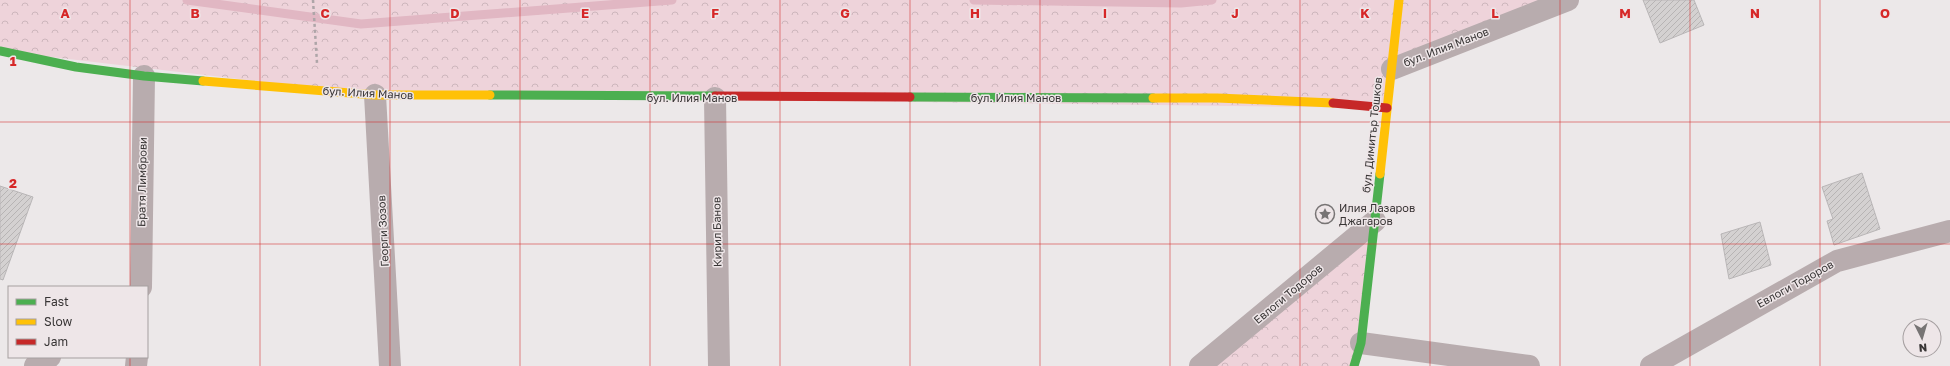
<svg xmlns="http://www.w3.org/2000/svg" width="1950" height="366" font-family="'Golos Text',sans-serif">
<defs>
<pattern id="forest-crowns" width="20" height="18" patternUnits="userSpaceOnUse"><rect width="20" height="18" fill="#eed3da"/><path d="M2 6a3 3 0 1 1 6 0M12 15a3 3 0 1 1 6 0" fill="none" stroke="#cdb6bc"/></pattern>
<pattern id="building-hatch" width="6" height="6" patternUnits="userSpaceOnUse"><rect width="6" height="6" fill="#d4d1d1"/><path d="M-1 1l2-2M0 6l6-6M5 7l2-2" fill="none" stroke="#b7b4b4"/></pattern>
</defs>
<rect width="100%" height="100%" fill="#ece8e9"/>
<!-- forest -->
<g fill="url(#forest-crowns)">
<path d="M0,0H1568L1392,69L1387,108L375,95L0,51Z"/>
<path d="M1375,221L1354,366H1200Z"/>
</g>
<g fill="none" stroke-linecap="round" stroke-linejoin="round">
<!-- stream -->
<g stroke="#e1b7c3" stroke-width="9">
<path d="M187,0L361,24L672,0"/>
<path d="M974,0L1181,3L1212,0"/>
</g>
</g>
<!-- building -->
<g fill="url(#building-hatch)" stroke="#b9b6b7">
<path d="M1643,0H1694L1704,25L1660,43Z"/>
<path d="M1862,173L1880,229L1834,245L1827,221L1833,219L1822,187Z"/>
<path d="M0,186L33,197L3,280L0,279Z"/>
<path d="M1760,222L1771,265L1729,279L1721,234Z"/>
</g>
<g fill="none" stroke-linecap="round" stroke-linejoin="round">
<!-- path -->
<path stroke="#aea5a8" stroke-width="2.5" stroke-dasharray="3 3" stroke-linecap="butt" d="M313,0L317,63"/>
<!-- street -->
<g stroke="#b8acae" stroke-width="22">
<path d="M1392,69L1568,0"/>
<path d="M375,95L390,366"/>
<path d="M715,98L719,366"/>
<path d="M141,287L144,76"/>
<path d="M1361,343L1529,366"/>
<path d="M35,366L50,357"/>
<path d="M136,366L137,357"/>
<path d="M1200,366L1375,221"/>
<path d="M1651,366L1837,261L1950,231"/>
</g>
<!-- fast -->
<g stroke="#4caf50" stroke-width="9">
<path d="M0,51L76,67L144,76L203,81"/>
<path d="M490,95L715,96"/>
<path d="M910,97L1153,98"/>
<path d="M1354,366L1361,343L1380,174"/>
</g>
<!-- slow -->
<g stroke="#ffc107" stroke-width="9">
<path d="M203,81L375,95H490"/>
<path d="M1153,98H1217L1333,103"/>
<path d="M1380,174L1399,0"/>
</g>
<!-- jam -->
<g stroke="#c62828" stroke-width="9">
<path d="M715,96L910,97"/>
<path d="M1333,103L1387,108"/>
</g>
</g>
<!-- grid -->
<path fill="none" stroke="#d62828" stroke-width="1" stroke-opacity="0.55" d="M130,0V287M260,0V366M390,0V366M520,0V366M650,0V366M780,0V366M910,0V366M1040,0V366M1170,0V366M1300,0V366M1430,0V366M1560,0V366M1690,0V366M1820,0V366M0,122H1950M0,244H1950M130,357V366"/>
<!-- icons -->
<defs>
<symbol id="sight-ring" viewBox="-11 -11 22 22"><circle r="9.5" fill="#eee6e8" stroke="#777474" stroke-width="1.5"/><path d="M0-6L1.8-2.2L6-1.7L2.9 1.2L3.7 5.4L0 3.3L-3.7 5.4L-2.9 1.2L-6-1.7L-1.8-2.2Z" fill="#777474"/></symbol>
</defs>
<g fill-rule="evenodd">
<use href="#sight-ring" x="1314" y="203" width="22" height="22"/>
</g>
<g text-anchor="middle" stroke-width="3" stroke-linejoin="round" paint-order="stroke">
<!-- street labels -->
<g font-size="11" fill="#383535" stroke="#eee6e8">
<text transform="translate(1446 47) rotate(-21)" y="4">бул. Илия Манов</text>
<text transform="translate(368 93) rotate(3)" y="4">бул. Илия Манов</text>
<text x="692" y="102">бул. Илия Манов</text>
<text x="1016" y="102">бул. Илия Манов</text>
<text transform="translate(1372 135) rotate(-84)" y="4">бул. Димитър Тошков</text>
<text transform="translate(142 182) rotate(-89)" y="4">Братя Лимброви</text>
<text transform="translate(383 231) rotate(-93)" y="4">Георги Зозов</text>
<text transform="translate(717 232) rotate(-91)" y="4">Кирил Банов</text>
<text transform="translate(1795 284) rotate(-29)" y="4">Евлоги Тодоров</text>
<text transform="translate(1288 294) rotate(-40)" y="4">Евлоги Тодоров</text>
</g>
<!-- poi labels -->
<g font-size="11" fill="#383535" stroke="#eee6e8" text-anchor="start">
<text x="1339" y="212">Илия Лазаров<tspan x="1339" dy="13">Джагаров</tspan></text>
</g>
</g>
<g font-size="13" text-anchor="middle" font-weight="bold" fill="#d62828" stroke="#eee6e8" stroke-width="3" stroke-linejoin="round" paint-order="stroke">
<text x="65" y="18">A</text>
<text x="195" y="18">B</text>
<text x="325" y="18">C</text>
<text x="455" y="18">D</text>
<text x="585" y="18">E</text>
<text x="715" y="18">F</text>
<text x="845" y="18">G</text>
<text x="975" y="18">H</text>
<text x="1105" y="18">I</text>
<text x="1235" y="18">J</text>
<text x="1365" y="18">K</text>
<text x="1495" y="18">L</text>
<text x="1625" y="18">M</text>
<text x="1755" y="18">N</text>
<text x="1885" y="18">O</text>
<text x="13" y="66">1</text>
<text x="13" y="188">2</text>
</g>
<!-- legend -->
<rect x="8" y="286" width="140" height="72" fill="#eee6e8" stroke="#a59fa0"/>
<rect x="16" y="299" width="20" height="6" fill="#4caf50" stroke="#a59fa0"/>
<text x="44" y="306" font-size="12" fill="#383535">Fast</text>
<rect x="16" y="319" width="20" height="6" fill="#ffc107" stroke="#a59fa0"/>
<text x="44" y="326" font-size="12" fill="#383535">Slow</text>
<rect x="16" y="339" width="20" height="6" fill="#c62828" stroke="#a59fa0"/>
<text x="44" y="346" font-size="12" fill="#383535">Jam</text>
<!-- north arrow -->
<g transform="translate(1922 338) rotate(175)"><circle r="19" fill="#eee6e8" stroke="#a59fa0"/>
<path d="M0-3L7 15L0 10L-7 15Z" fill="#777474"/>
<text y="-6" font-size="11" font-weight="bold" text-anchor="middle" fill="#383535">N</text>
</g>
</svg>
